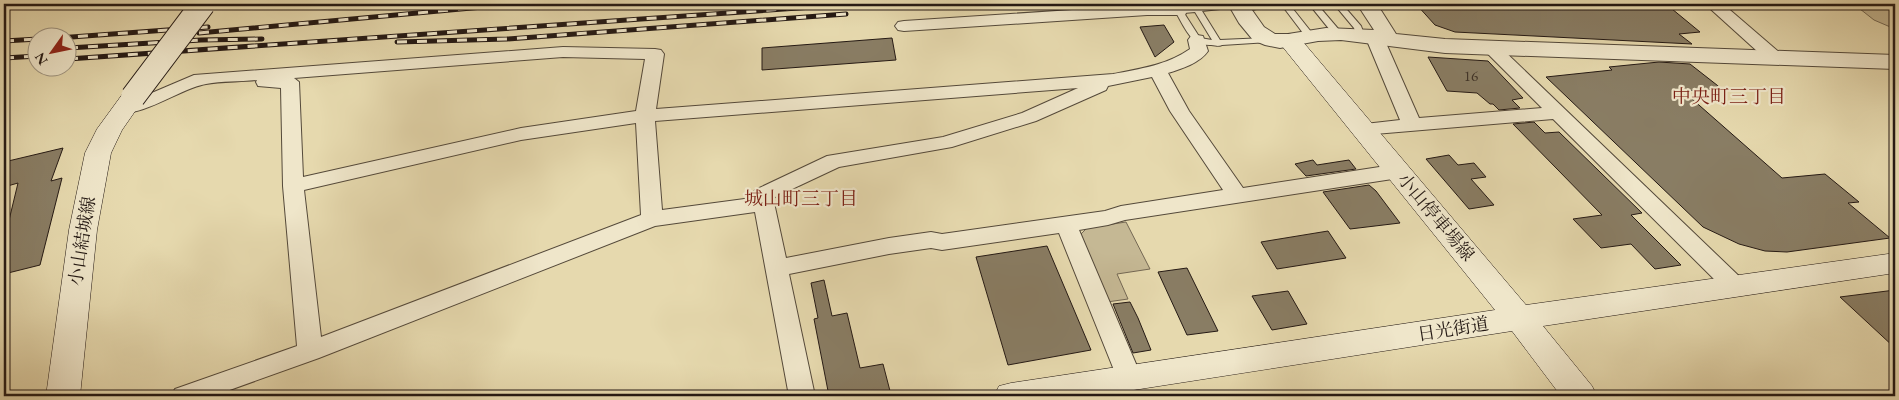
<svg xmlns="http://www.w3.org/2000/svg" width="1899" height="400" font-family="'EB Garamond','Noto Serif JP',serif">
<rect width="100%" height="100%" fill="#e6d9ae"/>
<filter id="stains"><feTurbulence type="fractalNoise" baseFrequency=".004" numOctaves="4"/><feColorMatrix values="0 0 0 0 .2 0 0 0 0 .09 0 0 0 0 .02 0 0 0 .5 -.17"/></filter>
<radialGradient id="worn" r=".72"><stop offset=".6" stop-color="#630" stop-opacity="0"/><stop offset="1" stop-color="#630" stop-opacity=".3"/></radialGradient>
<!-- green -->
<g fill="#c5b894" stroke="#746854">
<path d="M1802,4H1895V29L1874,20L1855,5Z"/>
<path d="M1126,222L1150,269L1117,274L1128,299L1107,302L1078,237L1087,228Z"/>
</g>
<!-- building -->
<g fill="#897d64" stroke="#241914">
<path d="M1416,4H1666L1700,32L1679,34L1692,44L1455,32L1435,25Z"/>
<path d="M1164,25L1174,42L1155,57L1140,27Z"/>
<path d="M892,38L896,60L762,70V48Z"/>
<path d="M1428,57L1488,61L1523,98L1512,100L1520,108L1499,110L1493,104H1490L1477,93L1447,91Z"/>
<path d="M1659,62L1690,64L1722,89L1683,91L1782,178L1825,174L1859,202L1848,203L1890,238L1787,252L1765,251L1739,244L1703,227L1546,77L1612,70L1609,67Z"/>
<path d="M1534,122L1545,133L1559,132L1642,213L1631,215L1681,265L1655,269L1631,244L1601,248L1573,219L1602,215L1513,124Z"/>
<path d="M63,148L51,181L62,178L40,265L4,274V241L18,183L4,187V162Z"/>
<path d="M1449,155L1458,165L1474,163L1486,177L1471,179L1494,205L1469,209L1426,159Z"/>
<path d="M1313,160L1317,165L1349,160L1356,169L1306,176L1295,164Z"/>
<path d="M1369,185L1376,191L1400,223L1350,229L1323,192Z"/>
<path d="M1328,231L1346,258L1277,269L1261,242Z"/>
<path d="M1047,246L1091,350L1008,365L976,257Z"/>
<path d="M1187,268L1218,331L1187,335L1158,272Z"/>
<path d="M824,280L832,316L847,313L860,368L883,364L890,391L863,396H829L814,319L818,318L811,283Z"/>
<path d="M1895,290V348L1840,297Z"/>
<path d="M1288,291L1307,324L1272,330L1252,296Z"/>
<path d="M1130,302L1138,318L1151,350L1133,353L1113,304Z"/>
</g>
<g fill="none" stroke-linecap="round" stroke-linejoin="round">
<defs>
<g id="service">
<path d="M1227,4L1242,5L1238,7L1202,11L1220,40L1266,38L1270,40L1269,42L1222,45C1217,47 1216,45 1211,45C1190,46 1185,27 1175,11L1179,9ZM1195,12L1212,40L1200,38L1184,13Z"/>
<path d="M1281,4H1289L1312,33V37H1306Z"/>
<path d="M1309,4H1317L1340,31V35H1334Z"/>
<path d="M1334,4H1342L1361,26L1364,34L1363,36H1357L1354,28Z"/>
</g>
<g id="minor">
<path d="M1705,4H1723L1780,53L1783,57L1780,61L1774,62L1768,61Z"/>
<path d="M1147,5L1185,7L1187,11L1185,15H1147L904,31L898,30L895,26L898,22L904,21Z"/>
<path d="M1376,31L1382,32L1386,43L1419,118L1542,108L1483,49L1486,45L1492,44L1498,45L1742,279L1746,285L1742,291L1734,293L1726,291L1553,119L1363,135L1356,133L1353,129L1356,125L1400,120L1368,43L1367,36L1370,32Z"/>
<path d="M1197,35L1203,36L1208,51C1200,63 1181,69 1168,73L1189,111L1243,188L1399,164L1406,166L1409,171L1406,176L1399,178L1125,220L1108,225L1079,230L1142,378L1138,385L1129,388L1120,385L1059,233L942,250L931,248L889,254L789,274L815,396H789L755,212L655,226L319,358L213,396H171L175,389L297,346L283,186L281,88L258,86L256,82L257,80C240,82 222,81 206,84C181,88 142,118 117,112L114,108L117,104L154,92L194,75L563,47L655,49L661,50L664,54L656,109L1113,74C1140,69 1167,65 1190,49L1188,40L1191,36ZM563,57L645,59L636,111L521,128L303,177L299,82L294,78ZM1152,77L1170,111L1223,190L1121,206L1105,211L942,234L931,232L889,238L786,258L773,198L839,167L952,147L1036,121L1106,90L1108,86ZM1078,88L1022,113L943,137L827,156L755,190L751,195L752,198L662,210L655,121ZM636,123L641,215L321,337L304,190L521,140Z"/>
</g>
<path id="tertiary" d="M1228,4H1264L1261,8L1252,10L1264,27L1275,34H1288L1326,28L1374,30L1357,4H1377L1396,34L1445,39L1895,55V69L1445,53L1341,40L1318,41L1280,48L1265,45L1253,40L1239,23Z"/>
<g id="secondary">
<path d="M1290,34L1298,36L1526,305L1895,253V273L1543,326L1592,386L1597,396H1561L1512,331L1095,396H994L999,386L1011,383L1495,310L1282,46L1279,41L1282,36Z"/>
<path d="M133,90L142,92L145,97L122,130L111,153L97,230L80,396H46L69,230L85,153L97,129L124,92Z"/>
</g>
</defs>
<!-- service casing -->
<use href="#service" stroke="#54493a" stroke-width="2"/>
<!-- minor casing -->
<use href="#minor" stroke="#54493a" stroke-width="2"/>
<!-- tertiary casing -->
<use href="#tertiary" stroke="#54493a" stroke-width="2"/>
<!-- secondary casing -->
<use href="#secondary" stroke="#241914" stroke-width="1"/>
<!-- service -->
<use href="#service" fill="#efe6ca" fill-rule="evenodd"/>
<!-- minor -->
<use href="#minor" fill="#efe6ca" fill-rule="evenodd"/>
<!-- tertiary -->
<use href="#tertiary" fill="#efe6ca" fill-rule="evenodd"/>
<!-- secondary -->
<use href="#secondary" fill="#efe6ca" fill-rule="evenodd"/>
<defs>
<g id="rail">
<path d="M199,33L515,4"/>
<path d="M58,38L208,27"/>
<path d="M4,41L38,39"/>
<path d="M397,42L507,39L846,14"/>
<path d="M68,48L201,40L262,39"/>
<path d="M4,58L38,56"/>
<path d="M68,59L856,4"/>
</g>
</defs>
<!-- rail casing -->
<use href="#rail" stroke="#241914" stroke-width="5"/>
<!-- rail -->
<use href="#rail" stroke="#efe6ca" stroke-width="3" stroke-dasharray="10" stroke-linecap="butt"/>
<defs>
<path id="secondary-bridge" d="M133,97L203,4"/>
</defs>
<!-- secondary-bridge casing -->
<use href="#secondary-bridge" stroke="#241914" stroke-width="26" stroke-linecap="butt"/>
<!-- secondary-bridge -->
<use href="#secondary-bridge" stroke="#efe6ca" stroke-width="24"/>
</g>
<g text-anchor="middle" stroke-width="4.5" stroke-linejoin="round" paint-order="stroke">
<!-- number labels -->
<g font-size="15" fill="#3d3228">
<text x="1471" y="81">16</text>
</g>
<!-- street labels -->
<g font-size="18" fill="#241914" stroke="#efe6ca">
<text transform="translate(1436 217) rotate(50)" y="6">小山停車場線</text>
<text transform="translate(82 241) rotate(-81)" y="6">小山結城線</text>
<text transform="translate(1453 329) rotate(-9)" y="6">日光街道</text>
</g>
<!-- neighbourhood labels -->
<g font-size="19" fill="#7a1f14" stroke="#efe6ca">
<text x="1729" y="103">中央町三丁目</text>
<text x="801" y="205">城山町三丁目</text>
</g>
</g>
<!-- margin -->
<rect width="1899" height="400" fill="none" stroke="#e6d9ae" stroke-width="20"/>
<rect x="5" y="5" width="1889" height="390" fill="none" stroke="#241914" stroke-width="2.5"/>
<rect x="10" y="10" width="1879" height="380" fill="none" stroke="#241914"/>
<!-- north arrow -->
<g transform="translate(52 52) rotate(237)"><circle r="24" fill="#efe6ca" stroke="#9e9481"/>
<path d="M0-4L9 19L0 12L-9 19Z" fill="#8f2418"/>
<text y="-8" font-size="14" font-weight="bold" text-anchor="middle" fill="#241914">N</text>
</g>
<rect width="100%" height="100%" filter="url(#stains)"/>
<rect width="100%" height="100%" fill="url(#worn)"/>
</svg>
